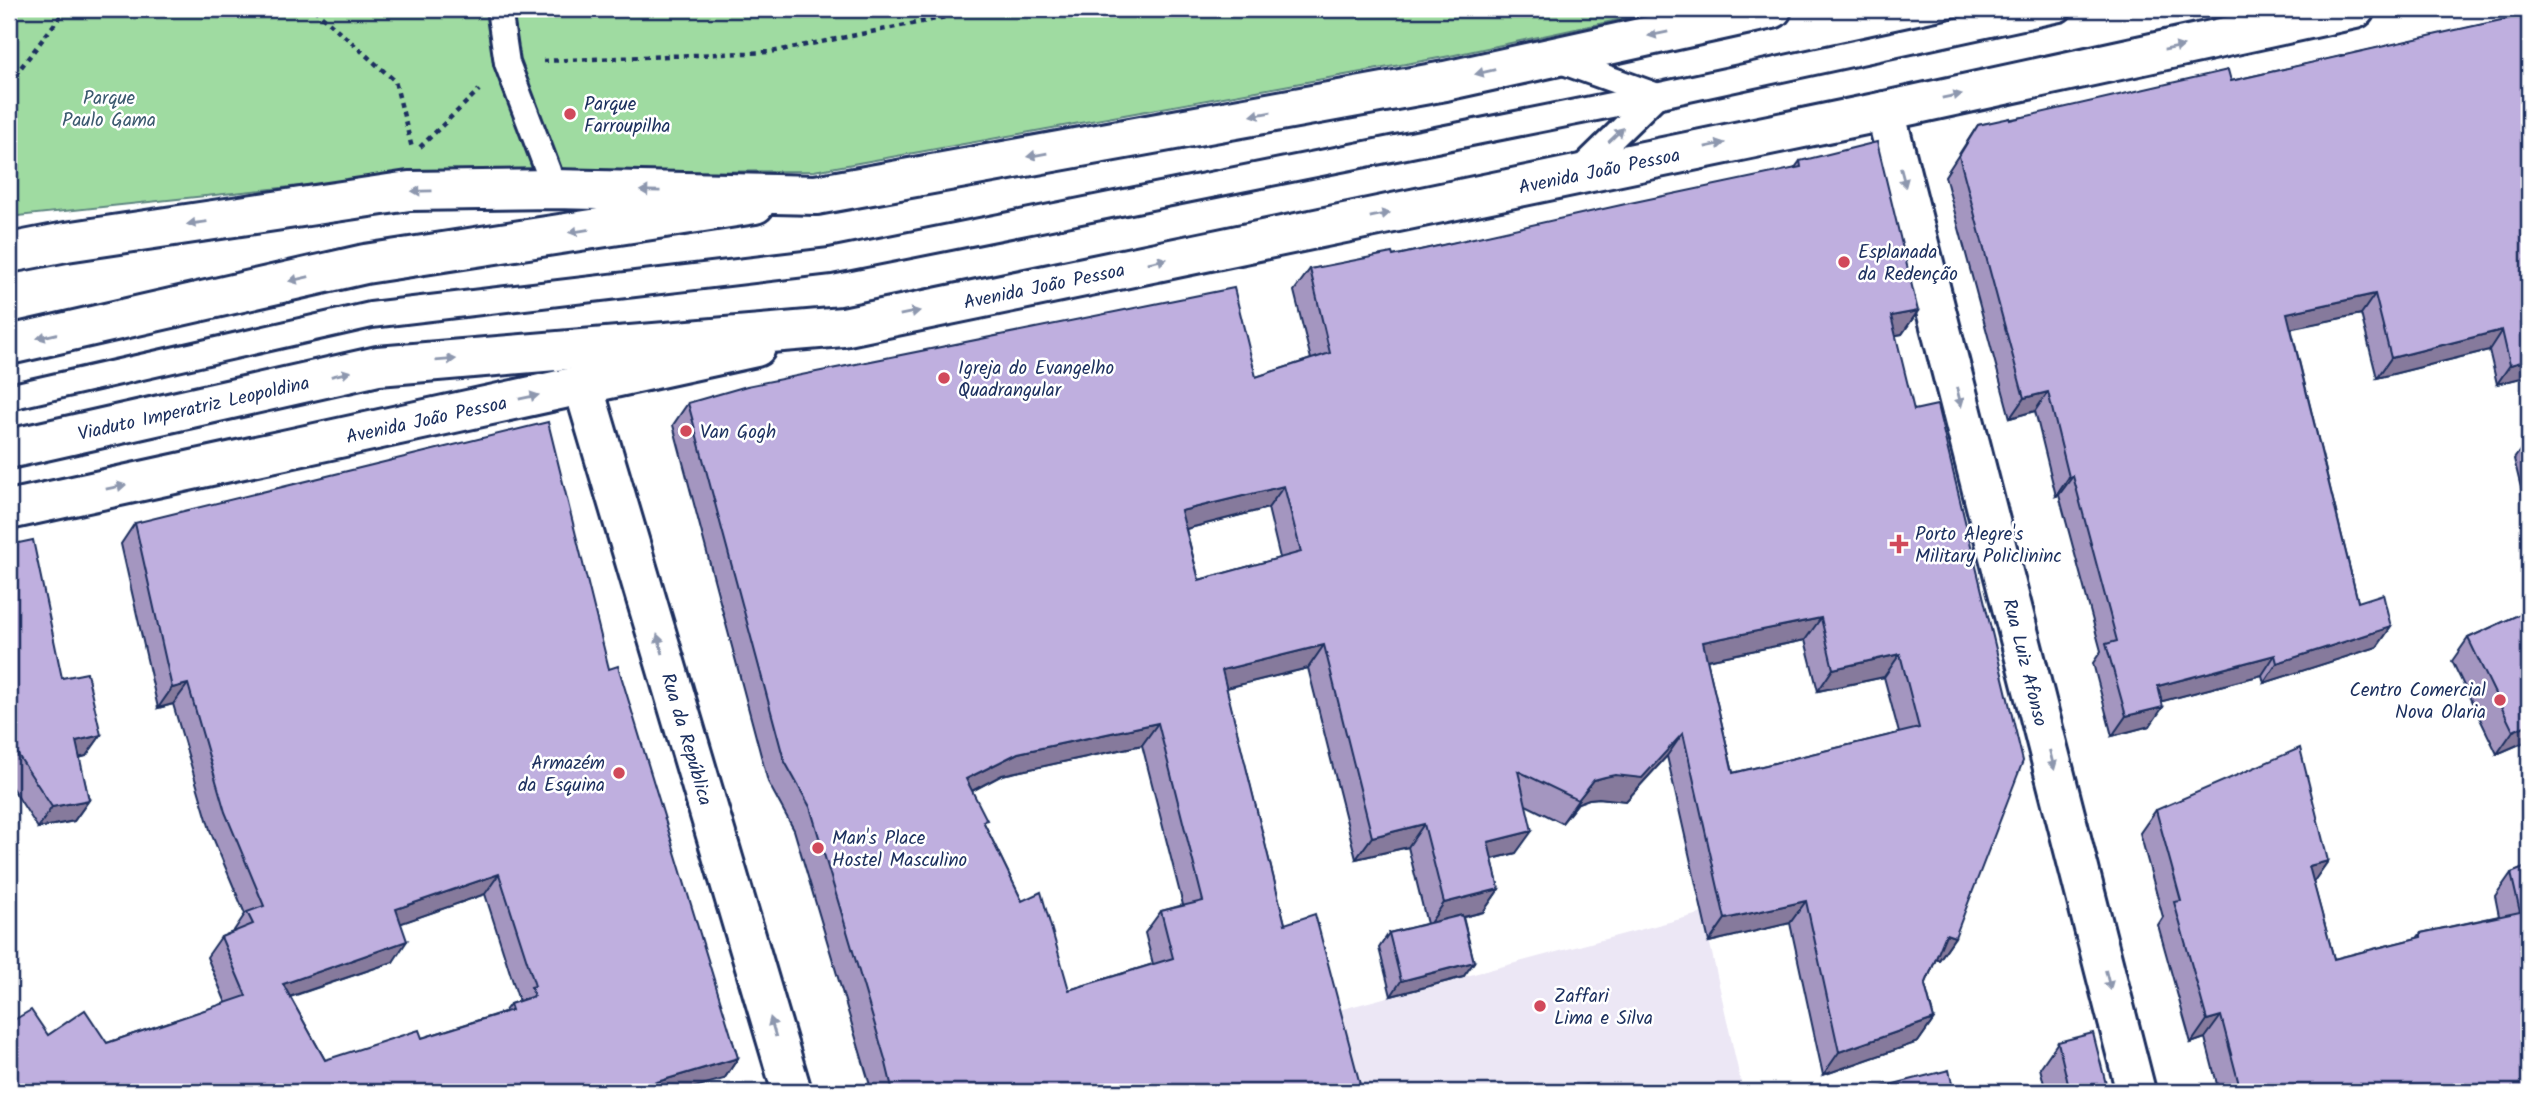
<svg xmlns="http://www.w3.org/2000/svg" width="2538" height="1101" font-family="Kalam,sans-serif">
<rect width="100%" height="100%" fill="#fff"/>
<filter id="ink" filterUnits="userSpaceOnUse"><feTurbulence type="fractalNoise" baseFrequency=".0143" numOctaves="2"/><feDisplacementMap in="SourceGraphic" scale="14" xChannelSelector="R" yChannelSelector="G"/><feConvolveMatrix kernelMatrix="1 2 1 2 8 2 1 2 1" color-interpolation-filters="sRGB"/></filter>
<g filter="url(#ink)">
<!-- built -->
<path fill="#ece7f5" d="M1703,913L1743,1092H1340L1320,1015Z"/>
<!-- green -->
<path fill="#9fdba1" stroke="#5d8580" stroke-width="2" d="M9,9H1669L1450,56L814,171L411,174L9,217Z"/>
<g fill="none" stroke-linecap="round" stroke-linejoin="round">
<defs>
<g id="lane">
<path d="M499,9L507,63L548,171"/>
<path d="M1555,59L1655,95"/>
<path d="M1577,173L1656,96"/>
<path d="M9,397L371,315L830,261L1656,96L2059,9"/>
</g>
<g id="street">
<path id="s1" d="M583,385L792,1092"/>
</g>
<g id="secondary">
<path id="s2" d="M1885,111L2136,1092"/>
<path d="M9,345L365,264L755,204"/>
<path id="s3" d="M9,510L756,347"/>
</g>
<g id="primary">
<path d="M9,253L66,242L409,191L554,189L816,195L1445,81L1772,9"/>
<path id="s4" d="M9,449L378,366L843,327L1885,111L2355,9"/>
</g>
</defs>
<!-- lane casing -->
<use href="#lane" stroke="#1b2f5e" stroke-width="30"/>
<!-- street casing -->
<use href="#street" stroke="#1b2f5e" stroke-width="44"/>
<!-- secondary casing -->
<use href="#secondary" stroke="#1b2f5e" stroke-width="44"/>
<!-- primary casing -->
<use href="#primary" stroke="#1b2f5e" stroke-width="44"/>
<!-- path -->
<g stroke="#1b2f5e" stroke-width="4.5" stroke-dasharray="5 5" stroke-linecap="butt">
<path d="M314,9L395,81L412,148"/>
<path d="M543,61L771,52L986,9"/>
<path d="M9,83L66,9"/>
<path d="M420,147L479,90"/>
</g>
<!-- lane -->
<use href="#lane" stroke="#fff" stroke-width="24"/>
<!-- street -->
<use href="#street" stroke="#fff" stroke-width="38"/>
<!-- secondary -->
<use href="#secondary" stroke="#fff" stroke-width="38"/>
<!-- primary -->
<use href="#primary" stroke="#fff" stroke-width="38"/>
</g>
<!-- wall -->
<g fill="#a496c0" stroke="#1b2f5e" stroke-width="2" fill-rule="evenodd">
<path d="M2529,14V378V376L2497,384L2489,350L2377,378L2361,314L2291,328L2358,602L2391,627L2377,647L2264,683L2262,675L2162,701L2150,726L2112,736L2093,663L2101,651L2059,495L2056,496L2035,411L2010,418L1945,176L1978,125L2231,81Z"/>
<path d="M1800,161L1918,311L1902,334L1895,335L1955,937L1939,960L1936,959L1925,985L1934,1019L1918,1042L1823,1075L1790,923L1709,942L1667,756L1626,801L1599,798L1589,799L1578,803L1562,823L1526,805L1516,853L1492,859L1499,889L1483,912L1463,917L1474,962L1463,977L1391,996L1379,948L1389,933L1427,924L1408,847L1356,859L1308,668L1226,688L1285,924L1362,1092H872L794,830L768,782L673,425L688,403L1256,377L1311,359L1294,291L1310,269L1393,256L1794,169ZM1268,508L1280,558L1199,580L1186,529ZM1805,640L1818,691L1884,677L1899,733L1733,773L1707,660ZM1142,745L1183,905L1161,911L1145,933L1153,964L1069,990L1022,901L984,823L972,791L1002,775Z"/>
<path d="M2528,439H2529V521L2514,459Z"/>
<path d="M135,523L609,669L738,1058L724,1079L9,1092L48,1035L107,1043L226,1003L207,957L221,937L233,932L245,914L211,833L173,704L158,708L121,544ZM485,894L519,1001L510,1004L504,1012L422,1038L325,1060L290,997L393,962L401,923Z"/>
<path d="M9,545L62,678L101,735L86,756L79,758L89,800L74,821L38,828L9,783Z"/>
<path d="M2529,610V740L2497,754L2452,661L2468,638Z"/>
<path d="M2156,810L2328,861L2313,882L2334,959L2417,938L2421,933L2499,916L2495,896L2511,873L2529,866V1092H2219L2205,1038L2191,1043L2158,925L2163,917L2140,833Z"/>
<path d="M2058,1042L2108,1092H2046L2040,1068Z"/>
</g>
<!-- shaded-wall -->
<g fill="#867a9c" stroke="#1b2f5e" stroke-width="2">
<path d="M2375,294L2361,314L2274,332L2287,313Z"/>
<path d="M1918,311L1902,334L1875,339L1891,316Z"/>
<path d="M2502,330L2489,350L2377,378L2391,358Z"/>
<path d="M2529,360V376L2497,384L2510,365Z"/>
<path d="M2048,392L2035,411L2010,418L2024,398Z"/>
<path d="M2073,476L2059,495L2056,496L2069,477Z"/>
<path d="M1284,486L1268,508L1166,534L1181,511Z"/>
<path d="M1821,618L1805,640L1687,664L1703,642Z"/>
<path d="M2391,627L2377,647L2264,683L2277,663Z"/>
<path d="M1324,645L1308,668L1206,693L1222,670Z"/>
<path d="M1900,654L1884,677L1818,691L1833,669Z"/>
<path d="M2275,655L2262,675L2144,706L2158,686Z"/>
<path d="M188,684L173,704L158,708L172,688Z"/>
<path d="M2163,707L2150,726L2112,736L2126,716Z"/>
<path d="M1158,723L1142,745L1002,775L951,802L966,779L1018,753Z"/>
<path d="M2529,724V740L2497,754L2513,731Z"/>
<path d="M1683,733L1667,756L1626,801L1599,798L1589,799L1578,803L1562,823L1578,800L1594,780L1605,777Z"/>
<path d="M101,735L86,756L61,762L76,741Z"/>
<path d="M89,800L74,821L38,828L52,807Z"/>
<path d="M1424,824L1408,847L1356,859L1372,837Z"/>
<path d="M1532,831L1516,853L1472,864L1488,842Z"/>
<path d="M2328,861L2312,884L2309,866Z"/>
<path d="M499,874L485,894L382,930L396,909Z"/>
<path d="M1499,889L1483,912L1428,926L1444,903Z"/>
<path d="M1806,901L1790,923L1709,942L1725,919Z"/>
<path d="M1946,934L1955,937L1939,960L1930,956Z"/>
<path d="M407,941L393,962L268,1004L283,984Z"/>
<path d="M1474,962L1463,977L1391,996L1401,981Z"/>
<path d="M2221,1016L2205,1038L2191,1043L2207,1020Z"/>
<path d="M1934,1019L1918,1042L1823,1075L1839,1052Z"/>
<path d="M738,1058L724,1079L677,1092H623Z"/>
</g>
<!-- building -->
<g fill="#bfafdf" stroke="#1b2f5e" stroke-width="2" fill-rule="evenodd">
<path d="M2529,14V360L2510,365L2502,330L2391,358L2375,294L2287,313L2358,602L2383,594L2391,627L2277,663L2275,655L2158,686L2163,707L2126,716L2106,644L2117,641L2073,476L2069,477L2048,392L2024,398L1959,156L1978,125L2010,118V120L2228,70L2231,81L2451,31Z"/>
<path d="M1877,142L1918,311L1891,316L1914,410L1937,405L2023,761L1955,937L1946,934L1925,985L1934,1019L1839,1052L1806,901L1725,919L1683,733L1642,778L1615,775L1605,777L1594,780L1578,800L1518,771L1532,831L1488,842L1499,889L1444,903L1424,824L1372,837L1324,645L1222,670L1285,924L1315,914L1362,1092H893L885,1059L810,807L784,760L688,403L747,386L1234,288L1256,377L1330,353L1310,269L1392,253L1393,256L1630,203L1801,167L1800,161ZM1284,486L1301,552L1199,580L1181,511ZM1821,618L1833,669L1900,654L1919,728L1733,773L1703,642ZM1158,723L1203,901L1161,911L1173,958L1069,990L1041,892L1022,901L983,821L987,820L966,779L1018,753Z"/>
<path d="M548,422L609,669L618,666L738,1058L623,1092H9V1023L31,1010L48,1035L85,1010L107,1043L246,996L221,937L253,924L247,912L264,906L225,812L188,684L172,688L135,523ZM499,874L535,986L531,987L534,996L510,1004L512,1010L422,1038L419,1030L325,1060L283,984L407,941L396,909Z"/>
<path d="M33,540L62,678L87,673L101,735L76,741L89,800L52,807L9,741V545Z"/>
<path d="M2529,610V724L2513,731L2468,638Z"/>
<path d="M2300,748L2328,861L2309,866L2334,959L2421,937V933L2520,912L2511,873L2529,866V1092H2241L2221,1016L2207,1020L2174,902L2181,901L2156,810Z"/>
<path d="M1462,915L1474,962L1401,981L1389,933Z"/>
<path d="M2093,1033L2108,1092H2070L2058,1042Z"/>
<path d="M1949,1070L1954,1092H1862Z"/>
<path d="M1586,1085L1588,1092H1554Z"/>
</g>
<!-- one-way arrows -->
<defs><path id="oneway-solid" d="M-6-.8H1V-3.2L6.5 0L1 3.2V.8H-6Z" transform="scale(1.75)"/></defs>
<g fill="#8d97ae">
<use href="#oneway-solid" transform="translate(1658 34) rotate(168)"/>
<use href="#oneway-solid" transform="translate(2174 48) rotate(-12)"/>
<use href="#oneway-solid" transform="translate(1485 72) rotate(167)"/>
<use href="#oneway-solid" transform="translate(1952 96) rotate(-12)"/>
<use href="#oneway-solid" transform="translate(1261 114) rotate(170)"/>
<use href="#oneway-solid" transform="translate(1616 135) rotate(-44)"/>
<use href="#oneway-solid" transform="translate(1715 145) rotate(-12)"/>
<use href="#oneway-solid" transform="translate(1037 155) rotate(170)"/>
<use href="#oneway-solid" transform="translate(1903 177) rotate(75)"/>
<use href="#oneway-solid" transform="translate(422 191) rotate(179)"/>
<use href="#oneway-solid" transform="translate(650 191) rotate(-179)"/>
<use href="#oneway-solid" transform="translate(1380 215) rotate(-12)"/>
<use href="#oneway-solid" transform="translate(197 223) rotate(172)"/>
<use href="#oneway-solid" transform="translate(579 231) rotate(171)"/>
<use href="#oneway-solid" transform="translate(1157 261) rotate(-12)"/>
<use href="#oneway-solid" transform="translate(299 279) rotate(167)"/>
<use href="#oneway-solid" transform="translate(910 313) rotate(-12)"/>
<use href="#oneway-solid" transform="translate(47 336) rotate(167)"/>
<use href="#oneway-solid" transform="translate(446 360) rotate(-5)"/>
<use href="#oneway-solid" transform="translate(341 374) rotate(-13)"/>
<use href="#oneway-solid" transform="translate(529 397) rotate(-12)"/>
<use href="#oneway-solid" transform="translate(1959 397) rotate(76)"/>
<use href="#oneway-solid" transform="translate(116 487) rotate(-12)"/>
<use href="#oneway-solid" transform="translate(660 644) rotate(-106)"/>
<use href="#oneway-solid" transform="translate(2052 760) rotate(76)"/>
<use href="#oneway-solid" transform="translate(2108 980) rotate(76)"/>
<use href="#oneway-solid" transform="translate(773 1027) rotate(-106)"/>
</g>
</g>
<!-- markers -->
<g fill="#d1495b" stroke="#fff" stroke-width="2.5">
<circle cx="570" cy="114" r="7"/>
<circle cx="1844" cy="262" r="7"/>
<circle cx="944" cy="378" r="7"/>
<circle cx="686" cy="431" r="7"/>
<path d="M1895.5 533.5h7v7h7v7h-7v7h-7v-7h-7v-7h7z"/>
<circle cx="2500" cy="700" r="7"/>
<circle cx="619" cy="773" r="7"/>
<circle cx="818" cy="848" r="7"/>
<circle cx="1540" cy="1006" r="7"/>
</g>
<g text-anchor="middle" stroke-width="5" stroke-linejoin="round" paint-order="stroke">
<!-- park labels -->
<g font-size="19" fill="#3c5a6f" stroke="#fff">
<text x="109" y="104">Parque<tspan x="109" dy="22">Paulo Gama</tspan></text>
</g>
<!-- poi labels -->
<g font-size="19" fill="#1b2f5e" stroke="#fff" text-anchor="start">
<text x="584" y="110">Parque<tspan x="584" dy="22">Farroupilha</tspan></text>
<text x="1858" y="258">Esplanada<tspan x="1858" dy="22">da Redenção</tspan></text>
<text x="958" y="374">Igreja do Evangelho<tspan x="958" dy="22">Quadrangular</tspan></text>
<text x="700" y="438">Van Gogh</text>
<text x="1915" y="540">Porto Alegre's<tspan x="1915" dy="22">Military Policlininc</tspan></text>
<text x="2486" y="696" text-anchor="end">Centro Comercial<tspan x="2486" dy="22">Nova Olaria</tspan></text>
<text x="605" y="769" text-anchor="end">Armazém<tspan x="605" dy="22">da Esquina</tspan></text>
<text x="832" y="844">Man's Place<tspan x="832" dy="22">Hostel Masculino</tspan></text>
<text x="1554" y="1002">Zaffari<tspan x="1554" dy="22">Lima e Silva</tspan></text>
</g>
<!-- street labels -->
<g font-size="19" fill="#1b2f5e" stroke="#fff">
<text dy="7" stroke="none"><textPath href="#s4" startOffset="1617">Avenida João Pessoa</textPath></text>
<text dy="7" stroke="none"><textPath href="#s4" startOffset="1050">Avenida João Pessoa</textPath></text>
<text dy="7" stroke="none"><textPath href="#s4" startOffset="189">Viaduto Imperatriz Leopoldina</textPath></text>
<text dy="7" stroke="none"><textPath href="#s3" startOffset="427">Avenida João Pessoa</textPath></text>
<text dy="7" stroke="none"><textPath href="#s2" startOffset="569">Rua Luiz Afonso</textPath></text>
<text dy="7" stroke="none"><textPath href="#s1" startOffset="369">Rua da República</textPath></text>
</g>
</g>
<!-- margin -->
<rect width="2538" height="1101" fill="none" stroke="#fff" stroke-width="35"/>
<rect x="18" y="18" width="2503" height="1066" fill="none" stroke="#1b2f5e" stroke-width="2.5" filter="url(#ink)"/>
</svg>
